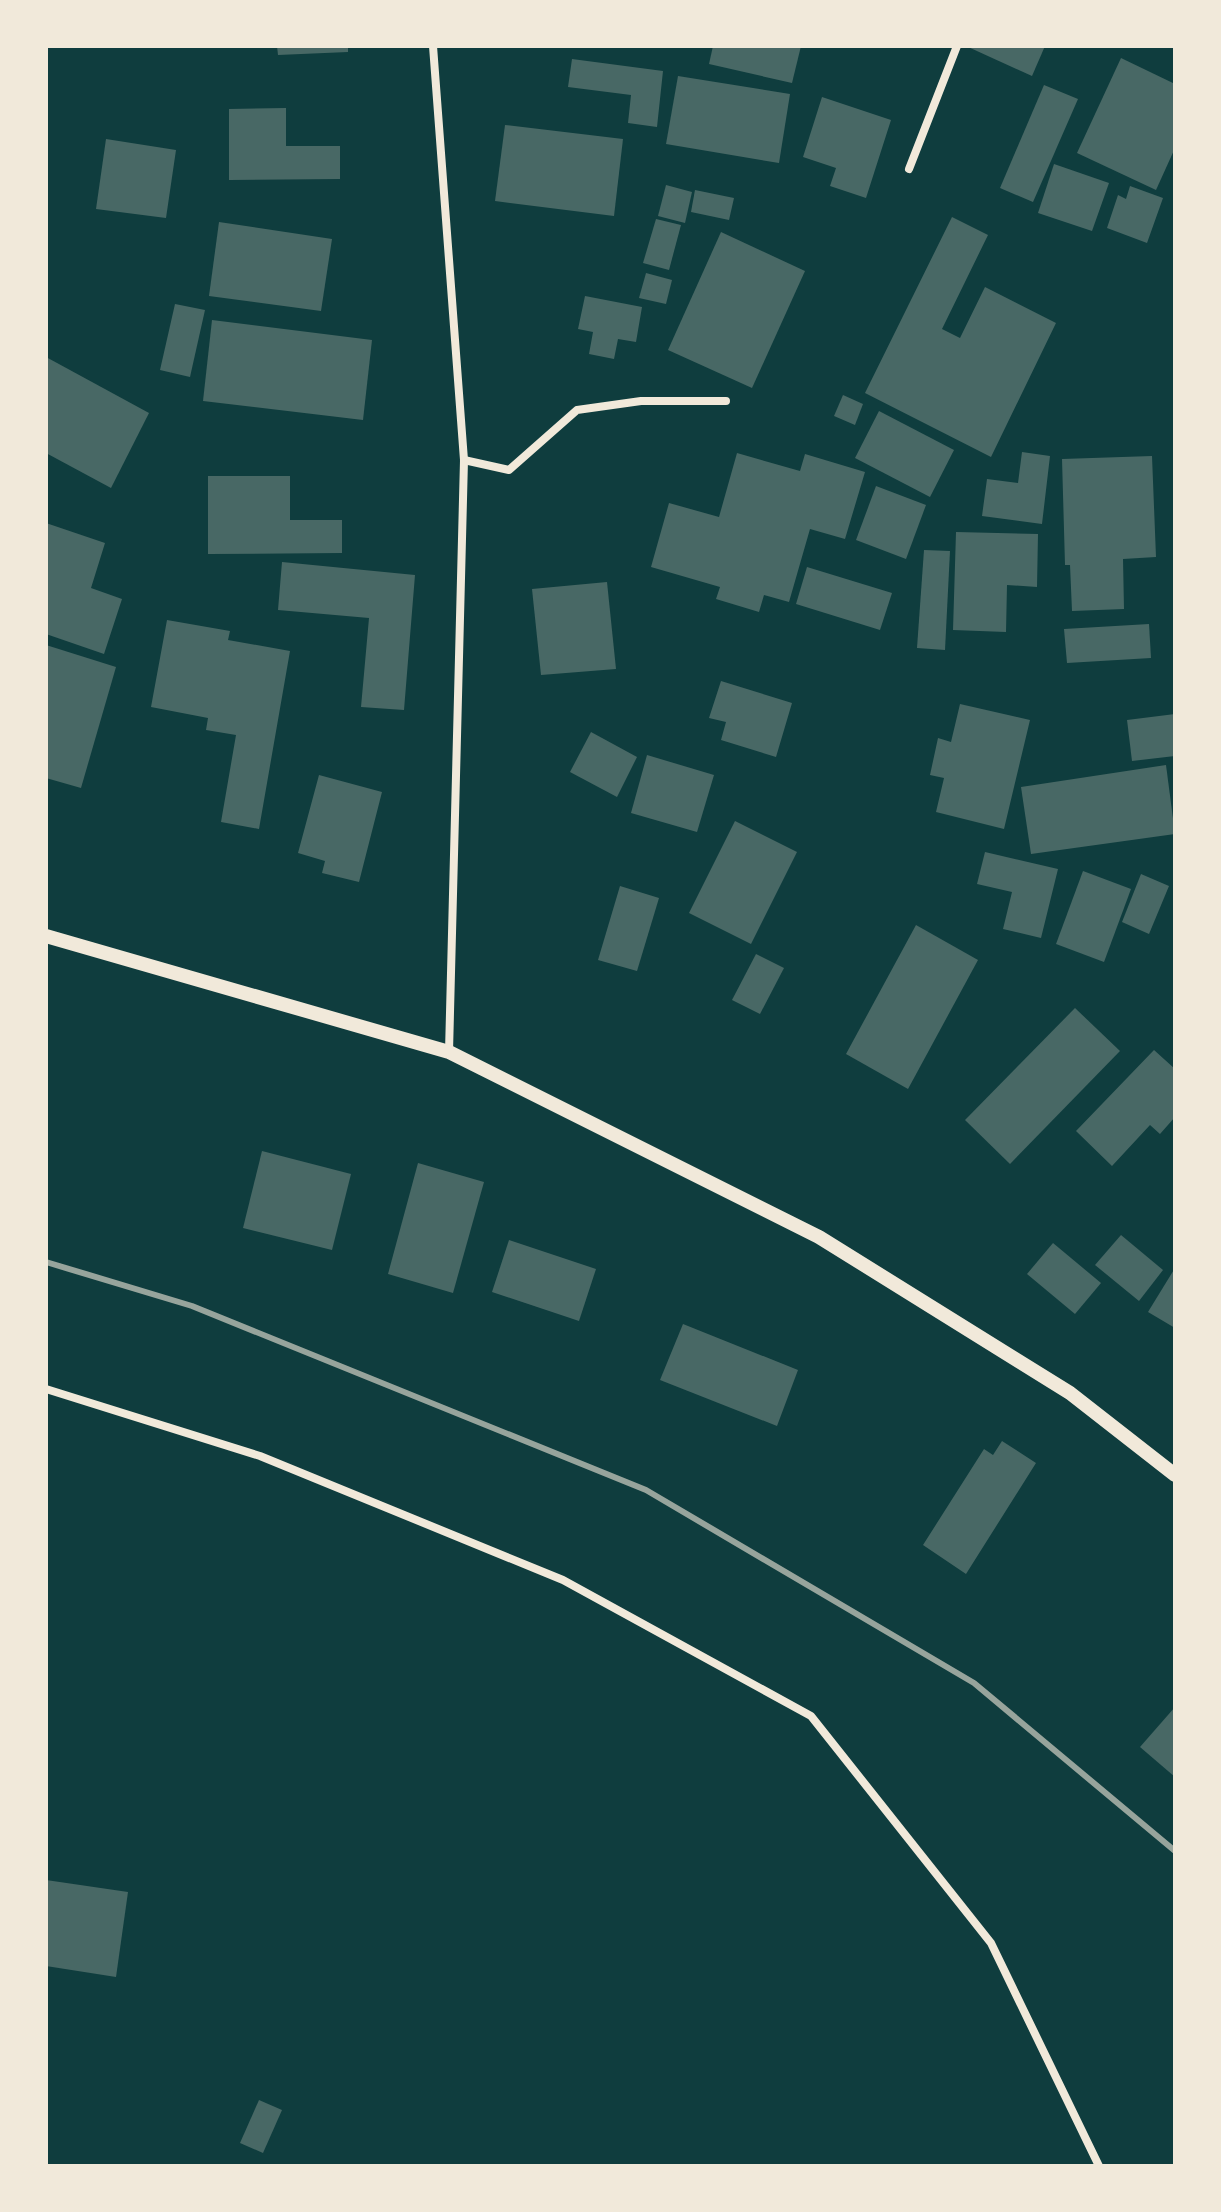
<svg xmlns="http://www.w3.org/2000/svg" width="1221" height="2212" font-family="Barlow,sans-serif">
<rect width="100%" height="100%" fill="#0f3d3e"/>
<!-- building -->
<g fill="#486865">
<path d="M277,46H348V52L278,55Z"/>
<path d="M713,46H801L792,83L709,64Z"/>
<path d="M966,46H1045L1032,76Z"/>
<path d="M1121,58L1175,84V148L1156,190L1077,153Z"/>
<path d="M572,59L663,71L657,127L628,123L631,95L568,87Z"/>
<path d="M678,76L790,94L779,163L666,144Z"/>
<path d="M1044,85L1078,99L1033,202L1000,188Z"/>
<path d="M822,97L891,120L866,198L830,186L836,168L803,157Z"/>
<path d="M286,108V146H340V179L229,180V109Z"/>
<path d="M505,125L623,139L614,216L495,201Z"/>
<path d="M106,139L176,150L166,218L96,209Z"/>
<path d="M1054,164L1109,183L1092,231L1038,213Z"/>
<path d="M666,185L692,192L685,223L658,216Z"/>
<path d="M1130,186L1163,198L1147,243L1107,228L1118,195L1126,199Z"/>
<path d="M695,190L734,198L729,220L691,212Z"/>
<path d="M952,217L988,235L942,329L960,338L985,287L1056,323L991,457L865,393Z"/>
<path d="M656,219L681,225L669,270L643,263Z"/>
<path d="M219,222L332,239L321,311L209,296Z"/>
<path d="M721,232L805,271L752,388L668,350Z"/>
<path d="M646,273L672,280L666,304L639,298Z"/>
<path d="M585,296L642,307L636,342L618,339L614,359L589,354L593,332L578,329Z"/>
<path d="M175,304L205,310L190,377L160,370Z"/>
<path d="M212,320L372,340L363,420L203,401Z"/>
<path d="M46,357L149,413L111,488L46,453Z"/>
<path d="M843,395L863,404L855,425L834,416Z"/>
<path d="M879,411L954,450L930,497L855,458Z"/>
<path d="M1022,452L1050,456L1042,524L982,516L987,479L1018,483Z"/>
<path d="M737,453L800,471L805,454L865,472L845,539L810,529L789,602L764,595L759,612L716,599L720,587L651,567L669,503L719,517Z"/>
<path d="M1152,456L1156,557L1123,559L1124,609L1072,611L1070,565H1065L1062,459Z"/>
<path d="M208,476H290V520H342V553L208,554Z"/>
<path d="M876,486L926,505L906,559L856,540Z"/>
<path d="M46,523L105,543L91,588L122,599L104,654L46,634Z"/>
<path d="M956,532L1038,534L1037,587L1007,585L1006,632L953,630Z"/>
<path d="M924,550L950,551L945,650L917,648Z"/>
<path d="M282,562L415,575L404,710L361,707L369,618L278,610Z"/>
<path d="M807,567L892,593L880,630L796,604Z"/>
<path d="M607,582L616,669L541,675L532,589Z"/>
<path d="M167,620L230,631L228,640L290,651L259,829L221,822L236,735L206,730L208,718L151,707Z"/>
<path d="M1149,624L1151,658L1067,663L1064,629Z"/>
<path d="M46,645L116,667L81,788L46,778Z"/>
<path d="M721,681L792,703L776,757L721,740L726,722L709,718Z"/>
<path d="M960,704L1030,720L1004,829L936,812L944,778L930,775L938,738L951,742Z"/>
<path d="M1175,714V756L1132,761L1127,720Z"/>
<path d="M591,732L637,757L617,797L570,772Z"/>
<path d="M647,755L714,775L697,832L631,813Z"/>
<path d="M1166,765L1175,834L1031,854L1021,787Z"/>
<path d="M319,775L382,792L359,882L322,873L325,861L298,853Z"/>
<path d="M735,821L797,852L751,944L689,913Z"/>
<path d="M985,852L1058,869L1041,938L1003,929L1012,892L977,884Z"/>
<path d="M1083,871L1131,889L1104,962L1056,944Z"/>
<path d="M1141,874L1169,886L1149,934L1122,922Z"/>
<path d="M620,886L659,898L637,971L598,960Z"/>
<path d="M916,925L978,960L908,1089L846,1054Z"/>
<path d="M756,954L784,968L760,1014L732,1000Z"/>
<path d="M1075,1008L1120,1051L1010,1164L965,1120Z"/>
<path d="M1154,1050L1175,1069V1117L1160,1134L1150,1125L1112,1166L1076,1131Z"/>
<path d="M262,1151L351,1174L332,1250L243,1228Z"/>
<path d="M418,1163L484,1182L453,1293L388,1274Z"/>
<path d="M1121,1235L1163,1270L1139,1301L1095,1265Z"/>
<path d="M509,1240L596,1269L579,1321L492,1292Z"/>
<path d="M1053,1243L1101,1283L1075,1314L1027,1274Z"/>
<path d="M1175,1268V1328L1148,1312Z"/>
<path d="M683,1324L798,1370L777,1426L660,1380Z"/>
<path d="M1002,1441L1036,1463L966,1574L923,1545L984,1449L993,1455Z"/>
<path d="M1175,1707V1777L1140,1747Z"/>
<path d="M46,1880L128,1892L116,1977L46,1966Z"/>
<path d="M259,2100L282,2110L263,2153L240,2143Z"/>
</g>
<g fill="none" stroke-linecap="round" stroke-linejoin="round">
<!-- minor -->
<g stroke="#f1e9da" stroke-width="8">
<path d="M433,46L464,460L449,1052"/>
<path d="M909,169L957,46"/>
<path d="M464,460L509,470L577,410L641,401H726"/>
<path d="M46,1389L260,1456L563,1580L811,1716L991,1943L1099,2166"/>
</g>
<!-- tertiary -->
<path stroke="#f1e9da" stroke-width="14" d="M46,936L449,1052L819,1237L1070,1393L1175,1475"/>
<!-- rail -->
<path stroke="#97a49c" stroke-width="6" d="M46,1262L192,1306L646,1490L974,1683L1175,1851"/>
</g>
<!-- border -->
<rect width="1221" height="2212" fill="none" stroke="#f1e9da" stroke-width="96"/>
</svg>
